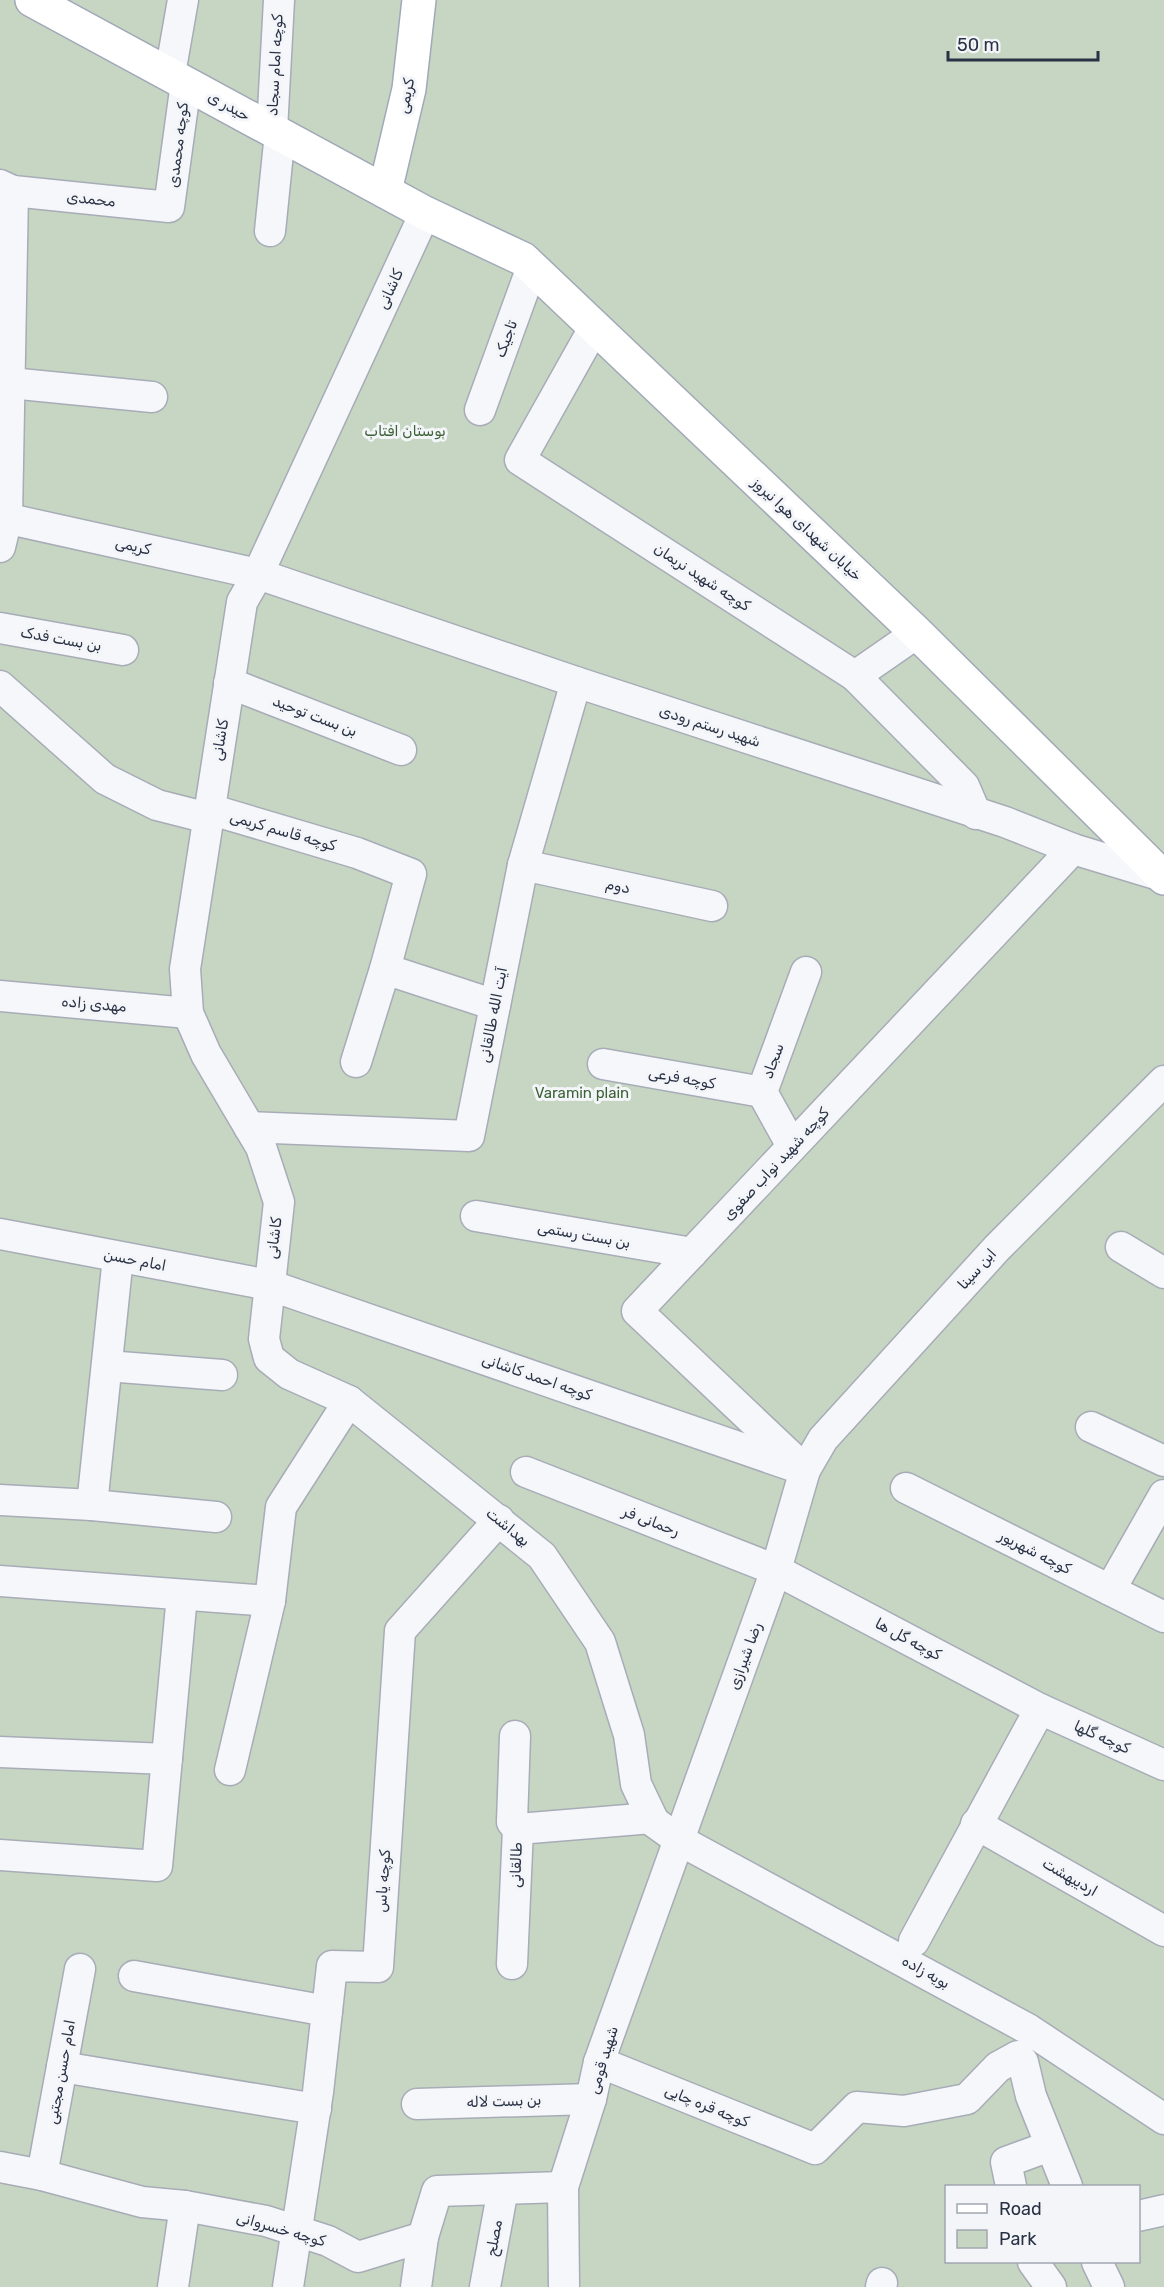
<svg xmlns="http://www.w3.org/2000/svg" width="1164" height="2287" font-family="Rubik,Vazirmatn,sans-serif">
<rect width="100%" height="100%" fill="#e3e6ec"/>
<!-- green -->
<path fill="#c7d6c3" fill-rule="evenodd" d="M0,0H1164V2287H0ZM946,2186H1138V2262H946Z"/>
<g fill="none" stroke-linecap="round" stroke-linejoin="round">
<defs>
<g id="minor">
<path d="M170,74L183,0"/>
<path d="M272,130L279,0"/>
<path d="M0,185L13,191L169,207L186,83"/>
<path d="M425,213L258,574L242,602L185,969L188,1013L206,1054L261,1147L279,1202L264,1339L269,1358L289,1374L349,1401L542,1556L600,1642L629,1735L636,1784L654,1822L679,1840L1028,2029L1164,2119"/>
<path d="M270,231L280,133"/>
<path d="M594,328L520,460L855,676L964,786L976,814"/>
<path d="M10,383L152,397"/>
<path d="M480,410L532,267"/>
<path d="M0,517L258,574L576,682L1005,822L1073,849L1162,876"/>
<path d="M0,547L7,518L13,191"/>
<path d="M0,628L123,650"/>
<path d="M855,676L917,633"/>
<path d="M229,683L401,750"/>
<path d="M0,686L105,779L157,805L208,818"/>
<path d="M209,809L357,853L411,874L385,969L356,1062"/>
<path d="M523,865L712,906"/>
<path d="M385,969L495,1005"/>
<path d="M0,996L188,1013"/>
<path d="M603,1064L762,1092"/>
<path d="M249,1127L469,1136L523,865L576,682"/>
<path d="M792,1146L762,1092L806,972"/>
<path d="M476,1216L692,1253"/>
<path d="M0,1234L269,1285L796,1467"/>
<path d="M1121,1247L1164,1273"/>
<path d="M118,1257L92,1505L216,1517"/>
<path d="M107,1366L222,1375"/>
<path d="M1091,1427L1164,1461"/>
<path d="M805,1470L637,1311L1073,849"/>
<path d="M526,1472L776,1570L1040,1709L1164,1765"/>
<path d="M906,1488L1164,1617"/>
<path d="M0,1500L92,1505"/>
<path d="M0,1581L270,1601"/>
<path d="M1110,1590L1164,1495"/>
<path d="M515,1736L512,1822L518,1829"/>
<path d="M0,1752L167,1759"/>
<path d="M230,1770L270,1601L281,1507L349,1401"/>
<path d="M976,1824L1164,1931"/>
<path d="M0,1855L157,1866L182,1595"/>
<path d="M914,1941L1040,1709"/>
<path d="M512,1964L518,1829L652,1818"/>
<path d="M134,1976L327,2011"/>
<path d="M599,2062L815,2149L857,2107L904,2111L967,2099L998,2067L1018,2056L1023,2062L1031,2096L1067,2186"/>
<path d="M62,2067L316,2109"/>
<path d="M417,2104L591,2099"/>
<path d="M0,2167L42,2175L142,2202L185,2206L266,2221L328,2241L358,2257L423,2237L437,2191L563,2187"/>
<path d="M42,2175L80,1969"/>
<path d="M1011,2186L1006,2162L1050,2146"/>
<path d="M1138,2216L1164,2210"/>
<path d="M1033,2262L1051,2287"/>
<path d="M1097,2262L1109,2287"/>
<path d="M173,2287L185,2206"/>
<path d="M288,2287L318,2092L332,1966L378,1967L400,1631L499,1520"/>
<path d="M416,2287L423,2237"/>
<path d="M485,2287L503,2189"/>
<path d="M564,2287L563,2187L591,2099L599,2062L776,1570L805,1470L823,1439L997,1248L1164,1081"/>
<path d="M881,2287L882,2283"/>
</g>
<g id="major">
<path d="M32,0L425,213L523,259L917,633L1164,878"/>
<path d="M385,191L409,89L419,0"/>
</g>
</defs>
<!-- minor casing -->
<use href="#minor" stroke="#a7acb7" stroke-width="33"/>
<!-- major casing -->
<use href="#major" stroke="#a1a9b8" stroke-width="36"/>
<!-- minor -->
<use href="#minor" stroke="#f6f7fa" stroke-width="30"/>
<!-- major -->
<use href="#major" stroke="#fff" stroke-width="33"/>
</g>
<g text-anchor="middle" stroke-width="6" stroke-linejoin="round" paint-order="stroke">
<!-- street labels -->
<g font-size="15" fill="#293245" stroke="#f3f5f9">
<text transform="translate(275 65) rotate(-87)" y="5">کوچه امام سجاد</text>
<text transform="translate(406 96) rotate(-79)" y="5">کریمی</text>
<text transform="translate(229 106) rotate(29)" y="5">حیدر ی</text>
<text transform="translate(178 145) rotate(-83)" y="5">کوچه محمدی</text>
<text transform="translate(91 199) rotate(6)" y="5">محمدی</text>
<text transform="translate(390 289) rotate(-65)" y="5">کاشانی</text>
<text transform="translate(506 339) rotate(-70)" y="5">تاجیک</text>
<text transform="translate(807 529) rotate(43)" y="5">خیابان شهدای هوا نیروز</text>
<text transform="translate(133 546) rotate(13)" y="5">کریمی</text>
<text transform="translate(702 577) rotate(33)" y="5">کوچه شهید نریمان</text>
<text transform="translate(61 639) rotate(10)" y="5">بن بست فدک</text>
<text transform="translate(315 716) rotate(21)" y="5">بن بست توحید</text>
<text transform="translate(710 726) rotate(18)" y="5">شهید رستم رودی</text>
<text transform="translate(220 740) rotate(-81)" y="5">کاشانی</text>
<text transform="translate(283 831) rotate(16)" y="5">کوچه قاسم کریمی</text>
<text transform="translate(618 886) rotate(12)" y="5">دوم</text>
<text transform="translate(94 1004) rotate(5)" y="5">مهدی زاده</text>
<text transform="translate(493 1015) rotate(-79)" y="5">آیت الله طالقانی</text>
<text transform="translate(773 1061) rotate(-70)" y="5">سجاد</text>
<text transform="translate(682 1078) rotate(10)" y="5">کوچه فرعی</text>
<text transform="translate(776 1164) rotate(-47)" y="5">کوچه شهید نواب صفوی</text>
<text transform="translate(584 1235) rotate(10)" y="5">بن بست رستمی</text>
<text transform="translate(274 1238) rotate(-83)" y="5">کاشانی</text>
<text transform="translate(135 1260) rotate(11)" y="5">امام حسن</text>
<text transform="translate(977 1269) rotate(-48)" y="5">ابن سینا</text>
<text transform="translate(537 1377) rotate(19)" y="5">کوچه احمد کاشانی</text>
<text transform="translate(651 1521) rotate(21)" y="5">رحمانی فر</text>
<text transform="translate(508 1527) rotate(39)" y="5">بهداشت</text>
<text transform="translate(1035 1552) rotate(27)" y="5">کوچه شهریور</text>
<text transform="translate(908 1639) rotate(28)" y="5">کوچه گل ها</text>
<text transform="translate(745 1656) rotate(-70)" y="5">رضا شیرازی</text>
<text transform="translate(1102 1737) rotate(24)" y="5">کوچه گلها</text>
<text transform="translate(516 1865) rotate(-88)" y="5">طالقانی</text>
<text transform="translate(1070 1877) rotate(30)" y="5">اردیبهشت</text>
<text transform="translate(383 1881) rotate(-86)" y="5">کوچه یاس</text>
<text transform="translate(926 1972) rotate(29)" y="5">بویه زاده</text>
<text transform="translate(603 2060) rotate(-73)" y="5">شهید قومی</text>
<text transform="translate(61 2072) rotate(-80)" y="5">امام حسن مجتبی</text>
<text transform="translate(504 2101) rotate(-2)" y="5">بن بست لاله</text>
<text transform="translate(707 2106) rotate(22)" y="5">کوچه قره چایی</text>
<text transform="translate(281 2229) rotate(16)" y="5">کوچه خسروانی</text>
<text transform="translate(494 2238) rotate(-80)" y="5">مصلح</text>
</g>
<!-- park labels -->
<g font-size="15" fill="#3c6236" stroke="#f3f5f9">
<text x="405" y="436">بوستان افتاب</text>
<text x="582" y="1098">Varamin plain</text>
</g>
</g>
<!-- legend -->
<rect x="945" y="2185" width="195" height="78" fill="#f3f5f9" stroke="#a2a7b1" stroke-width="1.5"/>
<rect x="957" y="2204" width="30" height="9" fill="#ffffff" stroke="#a2a7b1" stroke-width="1.5"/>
<text x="999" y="2215" font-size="18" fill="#293245">Road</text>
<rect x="957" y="2230" width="30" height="18" fill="#c7d6c3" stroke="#a2a7b1" stroke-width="1.5"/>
<text x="999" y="2245" font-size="18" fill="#293245">Park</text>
<!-- scale -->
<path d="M948 51v9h150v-9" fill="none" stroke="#293245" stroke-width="3"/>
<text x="957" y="51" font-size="18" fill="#293245" stroke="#f3f5f9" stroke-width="4.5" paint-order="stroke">50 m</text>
</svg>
